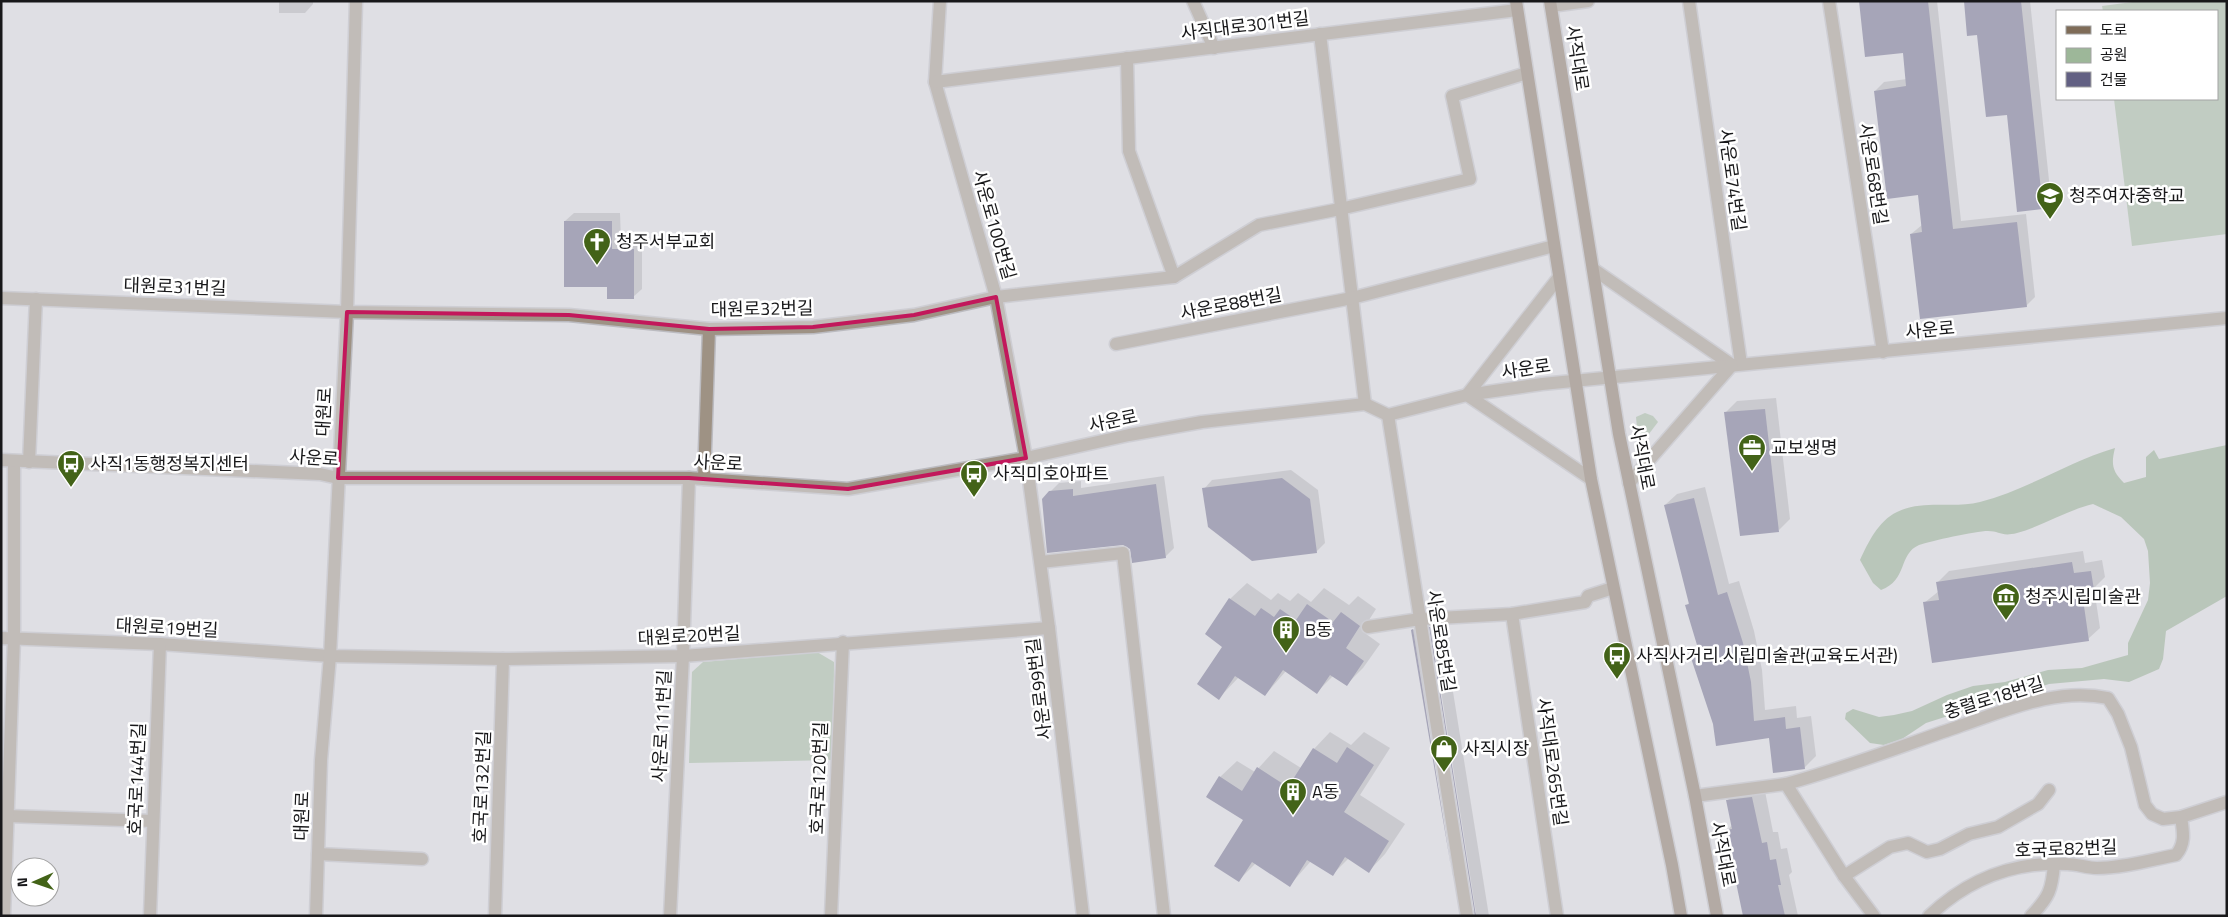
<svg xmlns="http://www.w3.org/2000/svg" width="2228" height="917" font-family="'Titillium Web','Noto Sans KR',sans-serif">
<rect width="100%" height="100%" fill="#dfdfe4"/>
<!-- green -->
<g fill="#9db799">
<path d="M2140,1H2227V234L2132,246L2114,99H2217V11H2103L2102,6Z"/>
<path d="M1645,413L1653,416L1658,422L1639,447L1636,417Z"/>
<path d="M817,652L834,662L833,760L689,763L692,672L703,662Z"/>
</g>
<!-- forest -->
<path fill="#8da888" d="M2227,445V596L2166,631L2163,659L2159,669L2129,682L2104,679L2049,684L1926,723L1902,739L1884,745L1870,743L1845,719L1846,713L1853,709L1879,717L1894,715L1912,711L1947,695L1973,686L2005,682L2048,670L2082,668L2128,655V643L2148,600L2150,583L2148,551L2144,539L2121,517L2093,504C2067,510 2043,526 2017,533C2001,537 2000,531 1988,531C1975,531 1931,541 1919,545C1898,554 1908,580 1881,590L1873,583L1860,560C1868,543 1878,521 1897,512C1923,499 1953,509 1980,502C2027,490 2068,462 2115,448C2111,464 2112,471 2124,483L2146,477V457L2154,450L2159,459Z"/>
<!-- shadow -->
<g fill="#0003">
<path d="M279,1H313V4L305,13H279Z"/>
<path d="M1860,1H1937L1961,221L2026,214L2035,297L2026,306L1911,234L1922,225L1919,194L1875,91L1884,82L1907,79L1904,52Z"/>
<path d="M1965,1H2030L2051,199L2043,208Z"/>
<path d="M574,213H620L621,241H642V289L633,297L608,286L565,221Z"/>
<path d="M1776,398L1790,519L1779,530L1725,413L1737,401Z"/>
<path d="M1291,470L1318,490L1325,543L1316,552L1204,489L1212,480Z"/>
<path d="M1164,476L1174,548L1165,557L1132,551L1128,546L1050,492L1059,483L1081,481V488Z"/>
<path d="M1705,487L1729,584L1739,581L1754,631L1762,670L1765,710L1796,706L1797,718L1811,716L1816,756L1804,768L1770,737L1714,723L1692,659L1700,651L1686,606L1690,602L1665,505L1677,494Z"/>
<path d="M2083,551L2085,563L2102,560L2105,577L2094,588L2100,628L2088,639L1924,603L1939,591L1938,582L1949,571Z"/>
<path d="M1247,583L1271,600L1278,593L1290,601L1298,593L1311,602L1324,588L1349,605L1358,596L1376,609L1362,631L1380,644L1363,668L1346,685L1333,676L1317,692L1286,671L1265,695L1239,677L1219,698L1230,599Z"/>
<path d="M1441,617L1489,916H1463L1471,908L1476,913L1431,627Z"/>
<path d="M1425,618L1463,860L1453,870L1413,630Z"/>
<path d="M1330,732L1351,745L1364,732L1390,748L1360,795L1405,824L1385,854L1369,871L1349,858L1332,875L1311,861L1290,885L1256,863L1239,880L1244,820L1220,777L1237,761L1255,772L1274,751L1301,768L1314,749Z"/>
<path d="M1764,786L1773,832H1778L1781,849L1787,848L1792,872L1789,875L1798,916H1744L1727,831L1732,825L1727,801L1738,789Z"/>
</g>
<!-- building -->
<g fill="#626083">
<path d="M1859,1H1928L1953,229L2017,222L2027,307L1920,319L1910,234L1922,232L1918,195L1887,199L1874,91L1906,86L1903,53L1865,57Z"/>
<path d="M1964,1H2021L2043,209L2017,212L2007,115L1986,117L1977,35L1967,36Z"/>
<path d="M564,221H612V249H634V299H607V287H564Z"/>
<path d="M1765,409L1779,532L1740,536L1724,412Z"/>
<path d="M1282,478L1310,499L1317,553L1252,561L1208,527L1202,488Z"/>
<path d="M1156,484L1166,558L1132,563L1130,549L1123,545L1047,553L1042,499L1049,491L1073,489V496Z"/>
<path d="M1694,498L1718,595L1727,592L1743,643L1751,682L1754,721L1785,717L1786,729L1800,727L1805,769L1773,773L1769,738L1716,746L1713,724L1691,658L1700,655L1685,605L1689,604L1664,505Z"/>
<path d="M2072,562L2074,573L2091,571L2094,590L2082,592L2089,641L1932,663L1923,602L1939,600L1936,582Z"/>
<path d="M1229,598L1255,616L1261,608L1274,617L1280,609L1296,620L1307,604L1333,622L1341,612L1360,626L1346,648L1364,661L1347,686L1330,675L1317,694L1283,670L1265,696L1235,676L1219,700L1197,684L1222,647L1205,634Z"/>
<path d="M1429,627H1430L1476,916H1475Z"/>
<path d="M1413,629L1452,873L1411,630Z"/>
<path d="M1347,747L1374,765L1344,812L1389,841L1369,873L1345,857L1333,876L1307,860L1290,887L1252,862L1239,882L1214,866L1243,820L1206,797L1219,776L1242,791L1257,767L1288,787L1313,748L1337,763Z"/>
<path d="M1752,797L1762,843L1767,842L1770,860L1776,859L1781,885H1778L1785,916H1743L1725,830L1732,829L1726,800Z"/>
</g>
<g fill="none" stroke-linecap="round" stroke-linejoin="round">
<defs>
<path id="pedestrian" d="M1460,873L1467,916"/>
<g id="minor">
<path d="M940,1L935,82L996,297L1026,458L1049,628L1083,916"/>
<path d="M1193,1L1214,48"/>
<path d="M1689,1L1741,364"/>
<path d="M1829,1L1883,352"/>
<path d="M1551,6L1588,1"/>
<path d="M1320,34L1365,404"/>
<path d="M1127,58L1129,151L1174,277"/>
<path d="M935,82L1517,10"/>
<path d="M1,298L347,312L569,315L709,329L813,327L914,315L996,297L1174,277L1259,225L1340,209L1470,179L1452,96L1527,73"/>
<path d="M1116,344L1352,298L1554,246"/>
<path d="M1388,415L1460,873"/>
<path d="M29,462L36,299"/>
<path d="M704,479L709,329"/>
<path d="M1041,562L1123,553L1164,916"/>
<path d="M1512,614L1557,916"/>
<path d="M1368,627L1420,619L1512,614L1585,602L1588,596L1613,588"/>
<path d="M1,638L160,644L330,656L503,659L683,656L1049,628"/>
<path d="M1786,784C1845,768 1902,746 1960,726C2007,710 2057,687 2108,698L2118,714L2131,747L2145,805L2152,814L2163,819L2181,817L2227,802"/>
<path d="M1695,796L1786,784L1844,876L1874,916"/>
<path d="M7,816L153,821"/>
<path d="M318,854L422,859"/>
<path d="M1844,876L1890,847L1908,843L1927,852L1940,849L1969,834L1998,827L2038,804L2049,790"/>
<path d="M4,916L14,638V461"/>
<path d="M150,916L160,644"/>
<path d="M316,916L321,760L330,656L347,312L356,1"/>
<path d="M495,916L503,659"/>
<path d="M670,916L683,656L689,478"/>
<path d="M831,916L843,642"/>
<path d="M1929,916C1968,879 2013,861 2067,864C2077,864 2087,868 2097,868C2123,868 2150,860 2176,855C2186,843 2183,831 2181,817"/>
<path d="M2031,916C2049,897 2052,890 2054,864"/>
</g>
<g id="tertiary">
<path d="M1593,269L1732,365"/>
<path d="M1467,395L1559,277"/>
<path d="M1467,395L1591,479"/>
<path d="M1,460L320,474L338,478H689L848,489L1026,458L1129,435L1202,422L1365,404L1388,415L1467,395L1542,384L2227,318"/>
<path d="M1629,483L1732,365"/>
</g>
<g id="secondary">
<path d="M1516,1L1591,479L1672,865L1681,916"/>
<path d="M1550,1L1619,434L1695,796L1717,916"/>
</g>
</defs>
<!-- pedestrian casing -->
<use href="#pedestrian" stroke="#bbbbc0" stroke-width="15"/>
<!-- minor casing -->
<use href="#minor" stroke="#bbbbc0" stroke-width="15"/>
<!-- tertiary casing -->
<use href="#tertiary" stroke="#bbbbc0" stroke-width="15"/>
<!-- secondary casing -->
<use href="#secondary" stroke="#bbbbc0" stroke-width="15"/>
<!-- pedestrian -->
<use href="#pedestrian" stroke="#9e9284" stroke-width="12"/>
<!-- minor -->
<use href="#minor" stroke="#9e9284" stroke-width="12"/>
<!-- tertiary -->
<use href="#tertiary" stroke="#9e9284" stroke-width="12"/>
<!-- secondary -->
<use href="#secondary" stroke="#7f6c58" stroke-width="12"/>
</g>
<!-- marked area -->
<path d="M0 0H2228V917H0ZM996,297L1026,458L848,489L689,478H338L347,312L569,315L709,329L813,327L914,315Z" fill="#dfdfe4" fill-opacity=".55" fill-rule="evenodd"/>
<path fill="none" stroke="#c2185b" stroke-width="4" stroke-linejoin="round" d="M996,297L1026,458L848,489L689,478H338L347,312L569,315L709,329L813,327L914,315Z"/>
<!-- icons -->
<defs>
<symbol id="school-pin" viewBox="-11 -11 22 30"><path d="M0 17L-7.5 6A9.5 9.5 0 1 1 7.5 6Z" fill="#436318" stroke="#fff"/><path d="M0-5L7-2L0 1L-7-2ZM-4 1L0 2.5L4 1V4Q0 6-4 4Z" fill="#fff"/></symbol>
<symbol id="church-pin" viewBox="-11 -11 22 30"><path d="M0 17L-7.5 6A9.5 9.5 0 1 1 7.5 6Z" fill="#436318" stroke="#fff"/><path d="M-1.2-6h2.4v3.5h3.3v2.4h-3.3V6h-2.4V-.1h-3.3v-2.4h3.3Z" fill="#fff"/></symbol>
<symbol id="office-pin" viewBox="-11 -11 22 30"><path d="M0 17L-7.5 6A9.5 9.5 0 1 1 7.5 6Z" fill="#436318" stroke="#fff"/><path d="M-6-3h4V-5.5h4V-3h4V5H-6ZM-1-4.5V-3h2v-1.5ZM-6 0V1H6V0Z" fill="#fff"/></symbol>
<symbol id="bus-pin" viewBox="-11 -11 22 30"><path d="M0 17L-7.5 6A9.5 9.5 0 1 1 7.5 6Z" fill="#436318" stroke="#fff"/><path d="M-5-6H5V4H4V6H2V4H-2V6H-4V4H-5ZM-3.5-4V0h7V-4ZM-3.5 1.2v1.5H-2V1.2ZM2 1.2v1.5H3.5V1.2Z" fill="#fff"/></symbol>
<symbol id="museum-pin" viewBox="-11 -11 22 30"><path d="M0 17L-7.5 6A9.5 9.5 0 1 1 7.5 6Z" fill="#436318" stroke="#fff"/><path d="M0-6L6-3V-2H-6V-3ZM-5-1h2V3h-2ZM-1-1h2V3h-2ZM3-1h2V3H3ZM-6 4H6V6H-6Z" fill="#fff"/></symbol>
<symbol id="building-pin" viewBox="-11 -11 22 30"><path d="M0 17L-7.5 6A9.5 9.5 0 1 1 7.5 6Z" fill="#436318" stroke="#fff"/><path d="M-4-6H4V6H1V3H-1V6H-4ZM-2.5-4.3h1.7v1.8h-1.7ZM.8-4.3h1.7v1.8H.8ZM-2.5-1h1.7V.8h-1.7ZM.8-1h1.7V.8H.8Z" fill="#fff"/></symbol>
<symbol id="shop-pin" viewBox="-11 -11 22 30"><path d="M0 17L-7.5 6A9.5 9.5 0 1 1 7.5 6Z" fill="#436318" stroke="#fff"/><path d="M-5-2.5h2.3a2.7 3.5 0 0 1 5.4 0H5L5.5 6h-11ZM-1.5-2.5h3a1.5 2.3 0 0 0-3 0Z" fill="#fff"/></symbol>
</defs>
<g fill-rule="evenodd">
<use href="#school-pin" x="2034" y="180" width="32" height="43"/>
<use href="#church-pin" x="581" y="226" width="32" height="43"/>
<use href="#office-pin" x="1736" y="432" width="32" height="43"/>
<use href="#bus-pin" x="55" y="448" width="32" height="43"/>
<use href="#bus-pin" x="958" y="458" width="32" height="43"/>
<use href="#museum-pin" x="1990" y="581" width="32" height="43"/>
<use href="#building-pin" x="1270" y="614" width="32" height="43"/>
<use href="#bus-pin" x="1601" y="640" width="32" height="43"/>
<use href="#shop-pin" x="1428" y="733" width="32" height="43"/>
<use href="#building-pin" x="1277" y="776" width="32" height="43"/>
</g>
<g text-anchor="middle" stroke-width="5" stroke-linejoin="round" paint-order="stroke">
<!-- street labels -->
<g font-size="18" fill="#18181a" stroke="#fff">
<text transform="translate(1245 26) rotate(-7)" y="6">사직대로301번길</text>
<text transform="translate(1577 58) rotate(81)" y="6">사직대로</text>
<text transform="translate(1873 174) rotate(81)" y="6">사운로68번길</text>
<text transform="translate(1732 180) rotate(82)" y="6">사운로74번길</text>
<text transform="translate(994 225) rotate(74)" y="6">사운로100번길</text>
<text transform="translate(175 287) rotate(2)" y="6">대원로31번길</text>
<text transform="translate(1231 304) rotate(-11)" y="6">사운로88번길</text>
<text transform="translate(762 309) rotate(-1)" y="6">대원로32번길</text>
<text transform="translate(1930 330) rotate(-5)" y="6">사운로</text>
<text transform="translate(1526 369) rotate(-8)" y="6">사운로</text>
<text transform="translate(324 412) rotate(-87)" y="6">대원로</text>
<text transform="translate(1113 421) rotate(-12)" y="6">사운로</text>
<text transform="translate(1642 457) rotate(79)" y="6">사직대로</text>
<text transform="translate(314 458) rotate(4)" y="6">사운로</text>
<text transform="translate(718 463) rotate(3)" y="6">사운로</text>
<text transform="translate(167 628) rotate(3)" y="6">대원로19번길</text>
<text transform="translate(689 636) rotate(-3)" y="6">대원로20번길</text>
<text transform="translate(1441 641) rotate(81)" y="6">사운로85번길</text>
<text transform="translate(1039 689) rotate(-97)" y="6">사운로99번길</text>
<text transform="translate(1994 698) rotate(-17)" y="6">충렬로18번길</text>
<text transform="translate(662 726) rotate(-87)" y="6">사운로111번길</text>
<text transform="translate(1552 762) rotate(82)" y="6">사직대로265번길</text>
<text transform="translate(819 778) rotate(-88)" y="6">호국로120번길</text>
<text transform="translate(137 779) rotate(-88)" y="6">호국로144번길</text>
<text transform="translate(482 787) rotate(-88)" y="6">호국로132번길</text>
<text transform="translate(302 816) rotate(-88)" y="6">대원로</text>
<text transform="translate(2066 849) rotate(-2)" y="6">호국로82번길</text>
<text transform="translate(1723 854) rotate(79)" y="6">사직대로</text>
</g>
<!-- poi labels -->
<g font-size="18" fill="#18181a" stroke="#fff" text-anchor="start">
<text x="2069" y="202">청주여자중학교</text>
<text x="616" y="248">청주서부교회</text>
<text x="1771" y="454">교보생명</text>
<text x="90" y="470">사직1동행정복지센터</text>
<text x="993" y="480">사직미호아파트</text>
<text x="2025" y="603">청주시립미술관</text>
<text x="1305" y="636">B동</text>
<text x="1636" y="662">사직사거리.시립미술관(교육도서관)</text>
<text x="1463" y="755">사직시장</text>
<text x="1312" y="798">A동</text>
</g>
</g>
<!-- border -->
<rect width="2228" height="917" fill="none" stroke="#18181a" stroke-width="5"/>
<!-- legend -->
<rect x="2056" y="10" width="162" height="90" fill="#ffffff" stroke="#a3a3a3"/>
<rect x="2066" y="26" width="25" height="8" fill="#7f6c58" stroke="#a3a3a3"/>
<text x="2100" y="35" font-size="15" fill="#18181a">도로</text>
<rect x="2066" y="48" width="25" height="15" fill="#9db799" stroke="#a3a3a3"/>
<text x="2100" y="60" font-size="15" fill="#18181a">공원</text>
<rect x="2066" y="72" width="25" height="15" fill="#626083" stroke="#a3a3a3"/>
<text x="2100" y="85" font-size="15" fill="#18181a">건물</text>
<!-- north arrow -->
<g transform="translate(35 882) rotate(268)"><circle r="24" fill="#ffffff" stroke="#a3a3a3"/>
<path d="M0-4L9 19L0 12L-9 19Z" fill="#436318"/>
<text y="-8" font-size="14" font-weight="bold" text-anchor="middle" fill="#18181a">N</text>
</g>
</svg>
